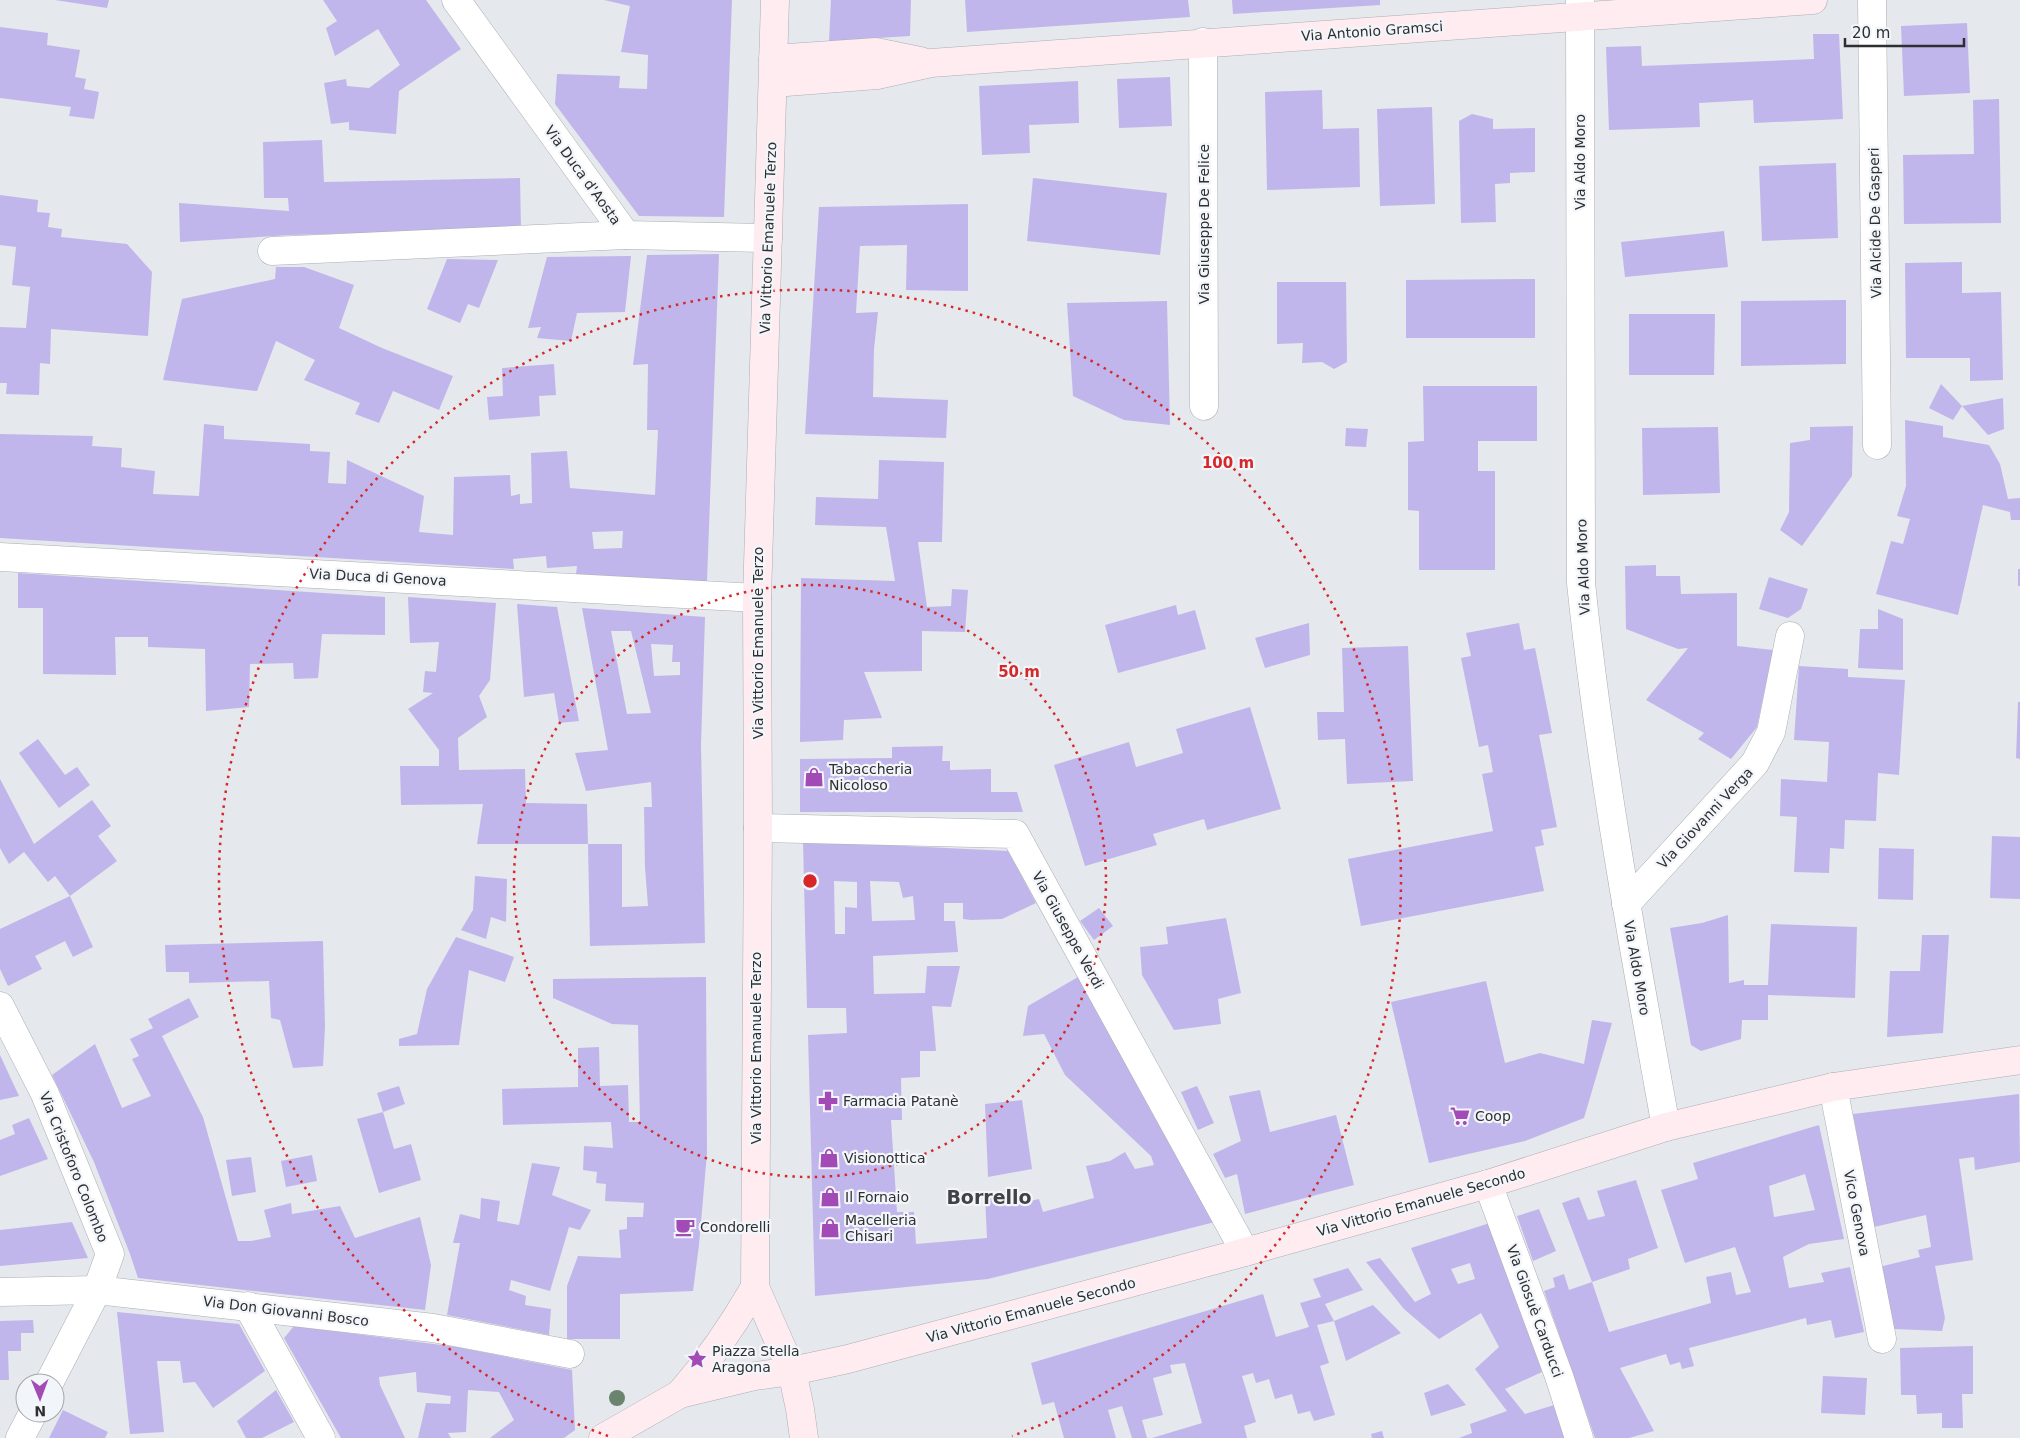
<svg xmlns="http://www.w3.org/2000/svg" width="2020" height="1438" font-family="'DejaVu Sans',sans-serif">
<rect width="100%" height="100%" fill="#e5e8ec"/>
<!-- building -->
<g fill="#c1b6eb" fill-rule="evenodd">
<path d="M55,0H109L107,8Z"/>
<path d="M323,0H426L461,49L399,91L396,134L349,130V122L331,124L324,83L346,79L347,86L369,88L400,65L378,29L335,56L326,28L337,21Z"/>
<path d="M604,0H732L724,217L639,216L555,104L557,74L620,76L619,88L647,89L648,55L621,52L630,6Z"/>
<path d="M831,0H911L910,36L829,41Z"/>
<path d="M965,0H1188L1190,17L967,32Z"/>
<path d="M1232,0H1380V5L1233,14Z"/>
<path d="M1967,23L1970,93L1904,96L1901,26Z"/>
<path d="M0,27L48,33L47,45L80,50L75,77L86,79L84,89L99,92L94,119L69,116L71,107L0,98Z"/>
<path d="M1813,34H1839L1843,119L1754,123L1753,100L1699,103L1700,127L1609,130L1606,47L1641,46L1642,66L1814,59Z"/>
<path d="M1170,77L1172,126L1119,128L1117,79Z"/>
<path d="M1078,81L1079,123L1029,125L1030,153L982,155L979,86Z"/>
<path d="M1322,90L1323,129L1359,128L1360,187L1267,190L1265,92Z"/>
<path d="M1999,99L2001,223L1904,224L1903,155L1974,154L1973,100Z"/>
<path d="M1432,107L1435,204L1380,206L1377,109Z"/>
<path d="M1472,114L1493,119V129L1535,128V172L1510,173V183L1495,184L1496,222L1461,223L1459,121Z"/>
<path d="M322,140L324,182L520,178L521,229L290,235L180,242L179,203L289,211L288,198H264L263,142Z"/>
<path d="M1836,163L1838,238L1762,241L1759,166Z"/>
<path d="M1033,178L1167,193L1160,255L1027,241Z"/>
<path d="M0,195L38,200L37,212L50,213L48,227L62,229L61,237L127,244L152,272L148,336L51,329L50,364L40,363L39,395L6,394L7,383H0V327L26,328L30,287L12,285L16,247L0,245Z"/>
<path d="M968,204V291L906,290L907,245L860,246L856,313L878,312L874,349L873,397L948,400L946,438L805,434L819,207Z"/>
<path d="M1724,231L1728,267L1625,277L1621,242Z"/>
<path d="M719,254L707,582L576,574L577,566L547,568L546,556L513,559L514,569L0,538V434L93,436L92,446L122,448L121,467L155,471L153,494L199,496L204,424L224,426V439L310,444V451L330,452L328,483L346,484L347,460L424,496L419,532L453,535L454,477L510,475L511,496L520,494V504L532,503L531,453L567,451L570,488L655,495L658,430H647L648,364L633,365L647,255ZM623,531L622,548L594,549L592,532Z"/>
<path d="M631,256L625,312L577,313L571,341L537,338L541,327L528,328L547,257Z"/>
<path d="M447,259L498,260L479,308L468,304L460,323L427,309Z"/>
<path d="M1962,262V293L2001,292L2003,380L1970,381V358H1906L1905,263Z"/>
<path d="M276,267H304L354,285L339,328L382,348L453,376L439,410L393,391L379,423L355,414L360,403L304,380L315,360L276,341L257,391L163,380L182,299L275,279Z"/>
<path d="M1535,279V338H1406V280Z"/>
<path d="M1277,282H1346L1347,362L1334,369L1322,362L1302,363L1303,343L1277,344Z"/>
<path d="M1846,300V364L1741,366V301Z"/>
<path d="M1167,301L1170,425L1124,420L1073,396L1067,303Z"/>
<path d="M1629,314H1715L1714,375H1629Z"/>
<path d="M554,364L556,395L539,396L540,416L489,420L487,397L503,396L502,368Z"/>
<path d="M1941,384L1962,406L1953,420L1929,408Z"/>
<path d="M1423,386H1537V441H1478V471H1495V570H1419V511L1408,510V442L1424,441Z"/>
<path d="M2003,398L2004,429L1988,435L1962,406Z"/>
<path d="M1905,420L1943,426V437L1989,445L2000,464L2008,499L2020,498V520H2011L2010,512L1983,505L1958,615L1876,594L1891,541L1903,544L1910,519L1897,516L1906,486Z"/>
<path d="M1853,426L1852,476L1802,546L1780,530L1789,512L1790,443L1810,440V427Z"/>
<path d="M1718,427L1720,493L1643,495L1642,428Z"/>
<path d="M1346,428L1368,429L1366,447L1345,446Z"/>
<path d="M879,460L944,462L942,542H918L927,607L951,606L952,589L968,590L965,632L922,631V671L864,672L882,718L844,720L843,740L800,742L801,578L895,581L886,527L815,525L816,497L878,499Z"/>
<path d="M1656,565V576H1680L1681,594L1737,593V646L1773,650L1757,727L1731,759L1698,739L1704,733L1646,700L1688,648L1678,649L1626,629L1625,566Z"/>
<rect x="2018" y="569" width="2" height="17"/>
<path d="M18,573L385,597V635L322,634L318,678L294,679L293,663L250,664L249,707L206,711L205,649L148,647V637H115L116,675L43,674V608H18Z"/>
<path d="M1769,577L1808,589L1801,609L1788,618L1759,609Z"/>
<path d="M408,597L496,603L490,680L479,696L487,717L458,738L459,770L525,769L526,803L587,804L588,844H622V907L648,906L645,868L644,807H652L651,782L586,791L575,753L608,750L582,608L705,617L701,745L705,943L590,946L588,844H477L483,804L401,805L400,766H439V750L408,709L433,693L423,692L425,671L436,672L439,642L410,643ZM611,631H631L651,713L627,714ZM651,644L673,645L672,662H680V675L654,676Z"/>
<path d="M517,604L557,607L579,721L559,723L554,693L524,697Z"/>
<path d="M1176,605L1178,615L1195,610L1206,649L1118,673L1105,625Z"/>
<path d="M1878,609L1903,619V670L1858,668L1860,629H1878Z"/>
<path d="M1309,623L1310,655L1265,668L1255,638Z"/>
<path d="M1519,623L1524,650L1535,648L1552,733L1539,735L1557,827L1541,830L1544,845L1535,847L1544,891L1361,926L1348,859L1493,831L1482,774L1493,772L1488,745L1479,747L1461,658L1471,656L1466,633Z"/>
<path d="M1408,646L1413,781L1347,784L1345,739L1318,740L1317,712H1344L1342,648Z"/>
<path d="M1799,666L1848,669V677L1905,680L1899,775L1878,773L1876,821L1845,820L1844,849L1830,848L1829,873L1794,872L1797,817L1780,816L1781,779L1827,782L1829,742L1794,740Z"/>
<path d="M2018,702H2020V759L2016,758Z"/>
<path d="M1250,707L1281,809L1207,830L1204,819L1153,834L1157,845L1085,866L1054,765L1129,742L1136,767L1183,753L1176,729Z"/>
<path d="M38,739L65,775L77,767L90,785L59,808L19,753Z"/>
<path d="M943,746L942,761H950V770L991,769V792H1017L1023,812H800V759L892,758V747Z"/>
<path d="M0,779L34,844L92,800L111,826L98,836L117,861L70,896L55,876L48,882L24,852L9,864L0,848Z"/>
<path d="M1992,836L2020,837V899L1990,898Z"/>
<path d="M803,841L1008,851L1036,903L1002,919L971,920L963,919V903H944V921H955L958,952L873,956L874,994L925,993L927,966H960L951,1007L932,1006L936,1051H920V1077L901,1078L902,1120H891L897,1212H914L916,1244L987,1238L985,1196L1014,1190L1016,1204L1039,1199L1043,1212L1094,1198L1086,1166L1110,1161L1125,1152L1135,1169L1154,1165L1151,1156L1065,1075L1044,1034L1023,1036L1028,1006L1078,977L1215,1222L988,1279L815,1296L808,1035L847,1033L846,1008H807ZM834,881L857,882V908L845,907V934H835ZM870,881L899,882L903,898L913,896L915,920L872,921Z"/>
<path d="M1879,848L1914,849L1913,900L1878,899Z"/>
<path d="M475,876L507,879L506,922L491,917L486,939L461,930L473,910Z"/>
<path d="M70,896L93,947L73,957L65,941L35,956L42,969L8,986L0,969V929Z"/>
<path d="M1099,908L1113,926L1094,940L1080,921Z"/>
<path d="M1728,915L1729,983L1744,980V985H1768L1771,924L1857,927L1855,998L1768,995V1020H1742L1741,1039L1701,1051L1691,1045L1670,928L1702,923Z"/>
<path d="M1226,918L1241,993L1218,999L1221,1024L1174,1030L1142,975L1140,947L1168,944L1166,927Z"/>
<path d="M1922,935H1949L1943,1033L1887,1037L1890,971H1920Z"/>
<path d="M456,937L514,957L505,982L469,970L459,1045L399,1046V1039L417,1034L427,989Z"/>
<path d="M323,941L325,1027L323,1066L293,1068L280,1020L271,1018L269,981L189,983V972H166L165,945Z"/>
<path d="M706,977L707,1153L699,1245L693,1291L620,1294V1339H567V1286L578,1256L621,1258L619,1230L627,1229V1217H643L644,1203L605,1201L606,1184L596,1183L597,1172L583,1170L584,1146L613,1148L611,1122L503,1125L502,1089L578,1087V1048L599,1047L600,1086L628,1085L629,1122H640L638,1025L612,1024L553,998V979Z"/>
<path d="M1486,981L1505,1063L1540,1053L1584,1064L1592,1020L1612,1023L1584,1118L1525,1141L1429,1163L1391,1002Z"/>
<path d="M189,998L199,1017L162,1036L203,1117L238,1241H251L271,1237L264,1210L291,1203L292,1214L340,1206L355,1238L420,1217L431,1265L425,1310L138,1278L130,1254L94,1162L52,1075L95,1044L122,1108L151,1096L132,1059L139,1056L130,1039L153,1028L148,1019Z"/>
<path d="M0,1055L19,1096L0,1100Z"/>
<path d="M399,1086L405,1104L383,1112L377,1093Z"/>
<path d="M1197,1086L1214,1123L1198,1130L1181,1092Z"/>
<path d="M1260,1090L1270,1132L1336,1115L1354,1185L1245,1214L1237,1174L1225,1178L1213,1154L1241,1141L1229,1096Z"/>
<path d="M2019,1094L2020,1162L1975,1170L1974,1157L1959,1159L1973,1260L1935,1266L1945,1318L1942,1331L1894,1329L1879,1267L1920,1257L1918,1250L1931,1247L1926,1215L1874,1227L1853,1114Z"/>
<path d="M1022,1100L1032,1169L988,1177L985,1104Z"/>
<path d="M383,1112L394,1149L411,1144L421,1180L379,1193L357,1119Z"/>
<path d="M29,1118L48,1159L0,1176V1140L15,1134L12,1125Z"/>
<path d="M1819,1125L1844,1239L1809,1244L1783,1257L1789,1288L1824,1282L1821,1273L1850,1267L1864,1332L1835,1338L1831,1320L1807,1325L1806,1318L1689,1348L1694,1366L1682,1369L1680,1362L1670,1365L1666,1354L1620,1368L1654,1431L1629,1438H1595L1544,1291L1555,1287L1553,1278L1564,1274L1569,1290L1592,1282L1609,1332L1711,1303L1706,1277L1731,1272L1736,1295L1751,1292L1735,1247L1685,1263L1661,1190L1698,1179L1693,1163ZM1805,1174L1815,1210L1774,1217L1769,1186Z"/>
<path d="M312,1155L317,1181L286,1187L281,1161Z"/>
<path d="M251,1157L256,1192L232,1196L226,1160Z"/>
<path d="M532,1163L560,1167L552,1195L591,1210L580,1230L569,1227L550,1291L511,1280L509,1290L526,1296L525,1305L551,1309L549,1335L447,1315L460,1243H453L460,1214L480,1219L481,1198L500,1201L497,1221L519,1225Z"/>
<path d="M1636,1180L1658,1248L1628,1259L1630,1269L1592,1282L1562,1203L1579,1197L1588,1220L1605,1216L1597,1191Z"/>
<path d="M1539,1209L1556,1251L1533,1261L1517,1216Z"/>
<path d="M72,1222L88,1258L0,1266V1230Z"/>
<path d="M1490,1223L1542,1372L1505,1389L1525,1414L1554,1405L1564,1438H1459L1472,1433L1470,1424L1507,1411L1475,1369L1499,1347L1481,1313L1439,1339L1404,1309L1366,1262L1380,1258L1415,1302L1431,1294L1411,1248ZM1470,1263L1475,1279L1458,1284L1451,1269Z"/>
<path d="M1348,1268L1363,1290L1325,1304L1334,1321L1317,1325L1329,1363L1320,1366L1335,1415L1314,1421L1310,1411L1298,1414L1292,1394L1275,1399L1269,1379L1256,1383L1253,1373L1242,1376L1256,1422L1244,1426L1247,1438H1152L1202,1423L1185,1363L1170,1365L1172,1373L1153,1378L1163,1415L1142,1420L1147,1438H1132L1122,1406L1108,1410L1116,1438H1064L1054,1402L1042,1405L1031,1363L1263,1294L1276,1337L1309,1327L1300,1303L1321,1297L1313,1279Z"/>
<path d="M1373,1305L1401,1333L1346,1361L1334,1321Z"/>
<path d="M117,1312L239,1324L265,1371L213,1408L195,1382L183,1383L180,1361H157L164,1432L130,1434Z"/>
<path d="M33,1320L34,1333H21V1351H8L9,1380H0V1321Z"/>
<path d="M294,1326L457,1347L572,1370L575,1430L564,1438H490L514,1420L499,1392L468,1390L466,1432L448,1433L451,1438H418L426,1403L450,1404L451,1396L417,1392L416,1372L379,1377L380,1385L405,1438H341L284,1338Z"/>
<path d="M1973,1346V1394H1962L1963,1428H1942V1413L1917,1414L1916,1395H1901L1900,1348Z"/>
<path d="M1823,1376L1867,1378L1865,1415L1821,1413Z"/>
<path d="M1448,1384L1466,1405L1431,1416L1424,1393Z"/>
<path d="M276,1390L294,1422L262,1438H246L237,1421Z"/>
<path d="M63,1410L108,1432L105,1438H49Z"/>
<path d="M1382,1431L1384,1438H1372L1371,1434Z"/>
</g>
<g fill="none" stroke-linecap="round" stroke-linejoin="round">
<defs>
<g id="street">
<path d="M456,0L626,235L768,238"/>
<path d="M1580,0L1581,583C1600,765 1633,946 1666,1127"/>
<path d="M1872,0L1877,445"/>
<path d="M1203,42L1204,406"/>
<path d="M272,251L626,235"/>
<path d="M0,557L757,598"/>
<path d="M758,828L1015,834L1245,1252"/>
<path d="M1626,904L1755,763L1771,732L1790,636"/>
<path d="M0,1006L45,1094L110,1254L97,1290L49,1383"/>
<path d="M1833,1087L1882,1339"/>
<path d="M1488,1184L1559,1376L1579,1438"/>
<path d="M0,1292L97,1290L433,1328L570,1354"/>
<path d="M248,1306L321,1438"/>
<path d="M20,1438L33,1413"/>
</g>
<g id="secondary">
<path d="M775,0L757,598L758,828L755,1287L792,1371L800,1409L804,1438"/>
<path d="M773,59L876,52L920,61"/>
<path d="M773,83L877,75L931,63L1813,0"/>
<path d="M680,1394C711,1358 732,1327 755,1287"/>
<path d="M603,1438L680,1394L755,1376L792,1371L848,1359L1245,1252L1488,1184L1666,1127L1833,1087L2020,1060"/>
</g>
</defs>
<!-- street casing -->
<use href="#street" stroke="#abaeb2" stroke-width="29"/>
<!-- secondary casing -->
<use href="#secondary" stroke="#abaeb2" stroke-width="29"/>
<!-- street -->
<use href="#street" stroke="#fff" stroke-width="28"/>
<!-- secondary -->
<use href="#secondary" stroke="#ffecf1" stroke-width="28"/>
</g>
<!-- trees -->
<circle fill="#6b846e" cx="617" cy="1398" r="8"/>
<!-- distance rings -->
<g fill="none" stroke="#d62828" stroke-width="2.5" stroke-dasharray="2.5 5">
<circle cx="810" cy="881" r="296"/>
<path d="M608 1436A591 591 0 1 1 1012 1436"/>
</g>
<!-- icons -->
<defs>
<symbol id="shop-bare" viewBox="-9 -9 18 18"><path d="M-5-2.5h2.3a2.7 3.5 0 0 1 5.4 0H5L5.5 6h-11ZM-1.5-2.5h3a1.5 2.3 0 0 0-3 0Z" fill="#a24ab6" stroke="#f2f5f9" stroke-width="2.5" paint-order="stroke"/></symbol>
<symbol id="pharmacy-bare" viewBox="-9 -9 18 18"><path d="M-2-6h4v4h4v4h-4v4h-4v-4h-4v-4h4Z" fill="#a24ab6" stroke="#f2f5f9" stroke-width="2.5" paint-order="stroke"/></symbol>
<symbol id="supermarket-bare" viewBox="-9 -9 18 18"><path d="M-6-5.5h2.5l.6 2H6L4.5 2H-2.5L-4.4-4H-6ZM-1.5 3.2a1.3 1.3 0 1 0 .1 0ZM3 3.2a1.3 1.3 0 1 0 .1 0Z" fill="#a24ab6" stroke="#f2f5f9" stroke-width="2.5" paint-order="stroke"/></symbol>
<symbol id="cafe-bare" viewBox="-9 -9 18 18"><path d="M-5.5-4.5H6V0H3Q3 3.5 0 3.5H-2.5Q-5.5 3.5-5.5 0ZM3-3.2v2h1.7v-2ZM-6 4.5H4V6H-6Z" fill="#a24ab6" stroke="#f2f5f9" stroke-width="2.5" paint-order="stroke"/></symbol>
<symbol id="sight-bare" viewBox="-9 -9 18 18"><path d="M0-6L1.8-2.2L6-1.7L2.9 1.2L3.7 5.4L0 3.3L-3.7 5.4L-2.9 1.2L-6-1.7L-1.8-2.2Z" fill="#a24ab6" stroke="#f2f5f9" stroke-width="2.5" paint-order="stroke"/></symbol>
</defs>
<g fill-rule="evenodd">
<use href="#shop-bare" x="800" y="763" width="28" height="28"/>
<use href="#pharmacy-bare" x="814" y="1087" width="28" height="28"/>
<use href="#supermarket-bare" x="1446" y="1102" width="28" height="28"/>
<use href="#shop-bare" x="815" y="1144" width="28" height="28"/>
<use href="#shop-bare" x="816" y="1183" width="28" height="28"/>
<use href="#cafe-bare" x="671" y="1213" width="28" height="28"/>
<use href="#shop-bare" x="816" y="1214" width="28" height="28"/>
<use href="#sight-bare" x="683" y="1345" width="28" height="28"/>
</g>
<g text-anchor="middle" stroke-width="4.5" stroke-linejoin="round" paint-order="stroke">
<!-- street labels -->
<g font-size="14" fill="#2e2f31" stroke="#f2f5f9">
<text transform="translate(1372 31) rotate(-4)" y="5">Via Antonio Gramsci</text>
<text transform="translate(1580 162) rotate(-90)" y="5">Via Aldo Moro</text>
<text transform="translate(583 175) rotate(54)" y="5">Via Duca d'Aosta</text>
<text transform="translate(1875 223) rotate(-91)" y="5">Via Alcide De Gasperi</text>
<text transform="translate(1204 224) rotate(-90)" y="5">Via Giuseppe De Felice</text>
<text transform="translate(768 238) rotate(-88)" y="5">Via Vittorio Emanuele Terzo</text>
<text transform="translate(1583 567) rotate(-92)" y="5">Via Aldo Moro</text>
<text transform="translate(378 577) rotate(3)" y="5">Via Duca di Genova</text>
<text transform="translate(758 643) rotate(-90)" y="5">Via Vittorio Emanuele Terzo</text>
<text transform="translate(1705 818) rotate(-47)" y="5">Via Giovanni Verga</text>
<text transform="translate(1068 930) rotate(61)" y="5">Via Giuseppe Verdi</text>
<text transform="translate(1637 968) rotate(80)" y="5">Via Aldo Moro</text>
<text transform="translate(756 1048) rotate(-90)" y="5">Via Vittorio Emanuele Terzo</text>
<text transform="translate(74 1167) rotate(68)" y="5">Via Cristoforo Colombo</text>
<text transform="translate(1421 1202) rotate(-16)" y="5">Via Vittorio Emanuele Secondo</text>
<text transform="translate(1857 1213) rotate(79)" y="5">Vico Genova</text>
<text transform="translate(1031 1310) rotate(-15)" y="5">Via Vittorio Emanuele Secondo</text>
<text transform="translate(286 1311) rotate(7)" y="5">Via Don Giovanni Bosco</text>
<text transform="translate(1535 1311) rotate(70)" y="5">Via Giosuè Carducci</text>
</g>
<!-- poi labels -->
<g font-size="14" fill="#2e2f31" stroke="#f2f5f9" text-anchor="start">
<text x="829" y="774">Tabaccheria<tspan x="829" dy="16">Nicoloso</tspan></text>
<text x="843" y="1106">Farmacia Patanè</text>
<text x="1475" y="1121">Coop</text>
<text x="844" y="1163">Visionottica</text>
<text x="845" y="1202">Il Fornaio</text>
<text x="845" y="1225">Macelleria<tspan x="845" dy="16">Chisari</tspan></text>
<text x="700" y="1232">Condorelli</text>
<text x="712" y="1356">Piazza Stella<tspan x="712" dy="16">Aragona</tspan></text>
</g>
<!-- district labels -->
<g font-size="19" font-weight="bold" fill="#404245" stroke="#f2f5f9">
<text x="989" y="1204">Borrello</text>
</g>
</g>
<circle cx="810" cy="881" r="8" fill="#d62828" stroke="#f2f5f9" stroke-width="2.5"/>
<g font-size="15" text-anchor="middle" font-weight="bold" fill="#d62828" stroke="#f2f5f9" stroke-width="4.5" stroke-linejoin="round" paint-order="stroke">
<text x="1228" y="468">100 m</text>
<text x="1019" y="677">50 m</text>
</g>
<!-- north arrow -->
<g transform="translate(40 1398) rotate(179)"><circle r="24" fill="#f2f5f9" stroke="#a4a6a9"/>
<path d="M0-4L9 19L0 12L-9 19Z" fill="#a24ab6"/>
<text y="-8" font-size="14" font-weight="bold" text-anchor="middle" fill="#2e2f31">N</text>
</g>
<!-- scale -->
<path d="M1845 38v8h119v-8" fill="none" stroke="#2e2f31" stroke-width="2.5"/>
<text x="1852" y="38" font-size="15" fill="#2e2f31" stroke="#f2f5f9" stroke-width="4" paint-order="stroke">20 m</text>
</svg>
